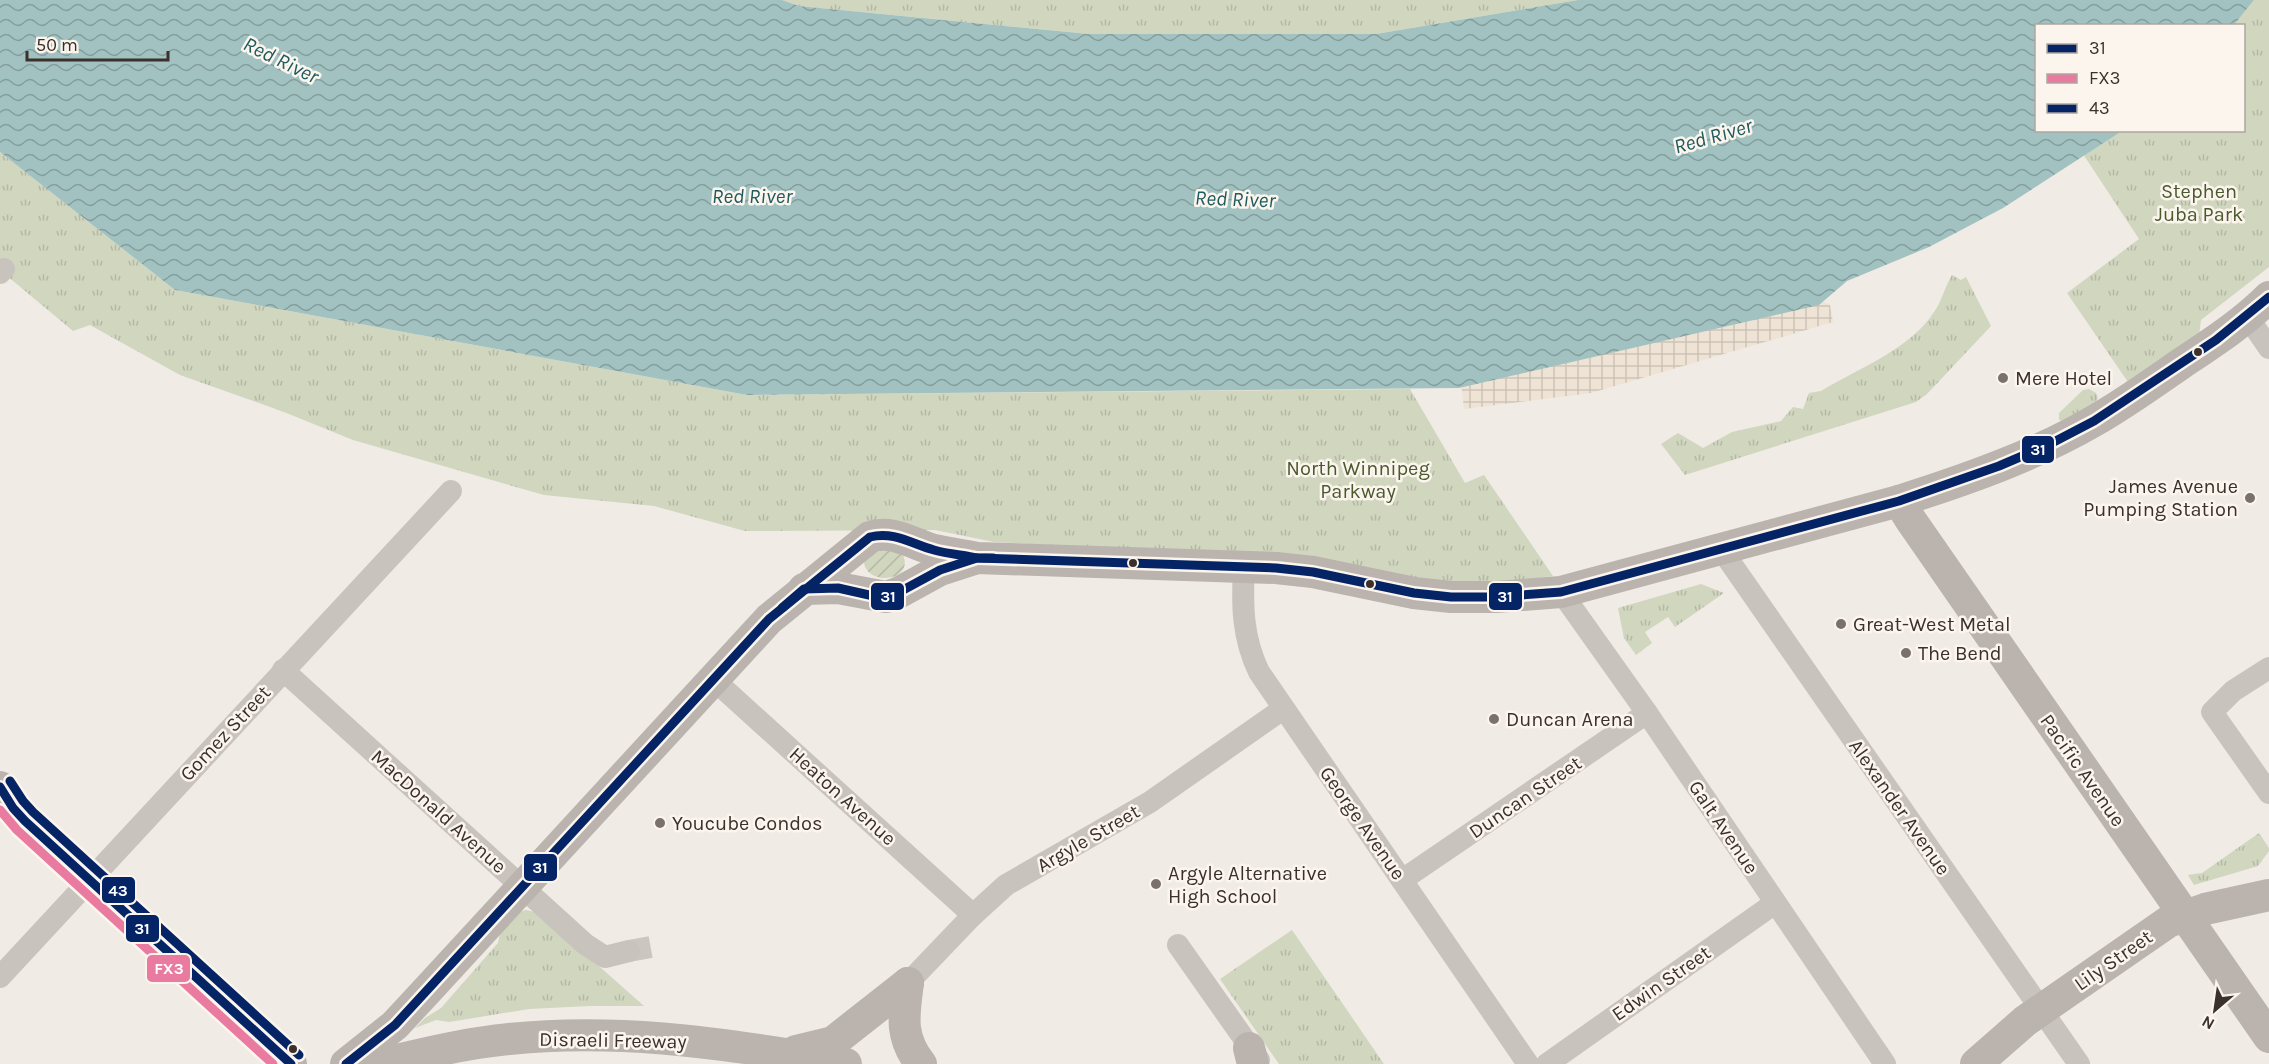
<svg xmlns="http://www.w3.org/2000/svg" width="2269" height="1064" font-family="Karla,sans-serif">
<defs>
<pattern id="grass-tufts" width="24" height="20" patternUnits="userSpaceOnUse" patternTransform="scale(1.5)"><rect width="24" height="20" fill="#d1d6bf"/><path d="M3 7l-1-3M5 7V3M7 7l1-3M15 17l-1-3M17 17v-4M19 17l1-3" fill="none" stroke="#b4b8a4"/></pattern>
<pattern id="garden-furrows" width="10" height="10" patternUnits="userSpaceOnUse" patternTransform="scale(1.5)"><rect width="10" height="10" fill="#d1d6bf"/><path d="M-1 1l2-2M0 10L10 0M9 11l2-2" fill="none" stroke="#b4b8a4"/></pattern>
<pattern id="plaza-grid" width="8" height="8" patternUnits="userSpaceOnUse" patternTransform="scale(1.5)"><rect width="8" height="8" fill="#eee3d5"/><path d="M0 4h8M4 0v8" fill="none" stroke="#cdc3b7"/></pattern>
<pattern id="water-waves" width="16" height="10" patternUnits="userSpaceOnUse" patternTransform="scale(1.5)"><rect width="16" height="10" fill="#a1c2c1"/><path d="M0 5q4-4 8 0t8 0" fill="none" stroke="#849e9d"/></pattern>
</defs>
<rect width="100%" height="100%" fill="#f0ebe5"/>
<!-- grass -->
<g fill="url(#grass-tufts)">
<path d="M782,0H1578L1376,34H1089L799,6Z"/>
<path d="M2254,0H2269V267L2201,320L2199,336L2130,385L2067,293L2139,239L2083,154L2122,131L2244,130V26L2234,25Z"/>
<path d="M0,152L175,290L747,395L1410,389L1465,483L1484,475L1553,576L1458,588L1300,559L994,542L935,530L745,531L654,506L544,495L353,440L284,412L180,375L90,325L73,331L0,270Z"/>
<path d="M1952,275L1961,280L1966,277L1991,326L1927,394L1916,402L1685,475L1661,444L1678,433L1703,448L1732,432L1781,421L1793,407L1803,409L1809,393L1821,391C1856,370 1912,348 1934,312C1942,301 1945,286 1952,275Z"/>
<path d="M2089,389L2096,393L2098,398L2095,405L2063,421L2059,420V413L2083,390Z"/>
<path d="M1701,584L1724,593L1675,627L1668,617L1645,632L1652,643L1636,655L1624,638L1618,608Z"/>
<path d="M2259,833L2269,848V851L2258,866L2194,885L2188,875L2202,873Z"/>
<path d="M526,910L539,913L644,1006H590L529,1009L449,1022L436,1020L415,1028L425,1018L441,1008L498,943L501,928L516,913Z"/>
<path d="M1292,930L1384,1064H1279L1220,979Z"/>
</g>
<!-- garden -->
<path fill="url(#garden-furrows)" d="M879,545L901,551C920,583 861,588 864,558Z"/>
<!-- plaza -->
<path fill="url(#plaza-grid)" d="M1804,293L1830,305L1833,322L1591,393L1464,409L1460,372Z"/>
<!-- water -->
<path fill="url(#water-waves)" d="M0,0H782L799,6L1089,34H1376L1578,0H2254L2234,25L2036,26V130L2122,131L2003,208L1929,247L1847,281L1819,305L1459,388L747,395L175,290L0,152Z"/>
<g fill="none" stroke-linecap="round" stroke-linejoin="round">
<!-- street-tunnel -->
<path stroke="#ccc6c0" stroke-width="22" stroke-dasharray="22 11" stroke-linecap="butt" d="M629,951L656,946"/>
<!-- street -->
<g stroke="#c9c3be" stroke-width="22">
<path d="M0,273L4,269"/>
<path d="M2247,316L2269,348"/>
<path d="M1721,549L2079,1064"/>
<path d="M1244,566C1242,604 1242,637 1259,672L1528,1064"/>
<path d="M1561,592L1647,713L1885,1064"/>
<path d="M2269,668L2233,691L2212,712L2269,793"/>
<path d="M283,670L585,944L605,957L629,951"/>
<path d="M713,679L973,915"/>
<path d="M1402,880L1647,713"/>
<path d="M1178,945L1259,1060"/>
<path d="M0,977L451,491"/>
<path d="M908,983L973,915L1006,885L1150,802L1283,709"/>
<path d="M1547,1064L1775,903"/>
</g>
<!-- secondary -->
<g stroke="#bab3ae" stroke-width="32">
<path d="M1899,501L1910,519L2269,1037"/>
<path d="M804,589L838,588L886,597L898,593L940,570L974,559"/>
<path d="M0,787L13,808L25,821L291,1064"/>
<path d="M908,983C904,1014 899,1037 921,1064"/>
<path d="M1249,1048L1253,1064"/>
<path d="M796,1051L833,1042L908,983"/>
<path d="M346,1064L395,1025L421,997L769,619L870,537C892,529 913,544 934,550C948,553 963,555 977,558L1276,568L1313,572L1414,593L1451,597H1496L1561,592L1899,501C1965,480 2034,456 2094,421C2124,404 2153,383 2182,363C2212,343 2243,323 2269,297"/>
<path d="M380,1064C413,1056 445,1048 478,1043C601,1024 725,1043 846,1064"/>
<path d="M1976,1064L2025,1021L2168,922L2205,909L2269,895"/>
</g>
<defs>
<g id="bus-1">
<path d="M782,608L804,589L838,588L878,597L892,596L940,570L977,558H993"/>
<path d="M0,787L13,808L25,821L291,1064"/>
<path d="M346,1064L395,1025L769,619L870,537C894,531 912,544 934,550C948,554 963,555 977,558L1276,568L1313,572L1414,593L1451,597H1496L1561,592L1899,501L1999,466L2048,445L2094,421L2216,340L2269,297"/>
</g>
<path id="bus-2" d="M0,810L17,830L273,1064"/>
<path id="bus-3" d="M10,781L23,801L33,812L299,1055"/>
</defs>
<!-- bus-1 casing -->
<use href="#bus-1" stroke="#fbf5ee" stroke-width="14"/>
<!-- bus-2 casing -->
<use href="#bus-2" stroke="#fbf5ee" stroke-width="14"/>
<!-- bus-3 casing -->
<use href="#bus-3" stroke="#fbf5ee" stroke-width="14"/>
<!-- bus-1 -->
<use href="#bus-1" stroke="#052465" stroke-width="9"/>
<!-- bus-2 -->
<use href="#bus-2" stroke="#e97aa0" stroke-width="9"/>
<!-- bus-3 -->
<use href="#bus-3" stroke="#052465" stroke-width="9"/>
</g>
<!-- markers -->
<g fill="#3b302b" stroke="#fbf5ee" stroke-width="2">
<circle cx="2198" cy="352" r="5"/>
<circle cx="1133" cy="563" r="5"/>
<circle cx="1370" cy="584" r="5"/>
<circle cx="293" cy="1049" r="5"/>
</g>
<g fill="#7a716c" stroke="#fbf5ee" stroke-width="2">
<circle cx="2003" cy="378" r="6"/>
<circle cx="2250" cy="498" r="6"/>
<circle cx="1841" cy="624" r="6"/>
<circle cx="1906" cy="653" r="6"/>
<circle cx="1494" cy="719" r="6"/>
<circle cx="660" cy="823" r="6"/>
<circle cx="1156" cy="884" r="6"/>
</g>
<g text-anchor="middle" stroke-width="5" stroke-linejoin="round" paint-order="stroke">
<!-- park labels -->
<g font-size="20" fill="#4a5a2e" stroke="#fbf5ee">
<text x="2199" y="198">Stephen<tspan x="2199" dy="23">Juba Park</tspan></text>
<text x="1358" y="475">North Winnipeg<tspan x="1358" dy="23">Parkway</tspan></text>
</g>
<!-- poi labels -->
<g font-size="20" fill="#3b302b" stroke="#fbf5ee" text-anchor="start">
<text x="2015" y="385">Mere Hotel</text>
<text x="2238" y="493" text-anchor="end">James Avenue<tspan x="2238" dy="23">Pumping Station</tspan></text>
<text x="1853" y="631">Great-West Metal</text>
<text x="1918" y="660">The Bend</text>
<text x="1506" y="726">Duncan Arena</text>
<text x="672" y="830">Youcube Condos</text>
<text x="1168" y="880">Argyle Alternative<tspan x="1168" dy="23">High School</tspan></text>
</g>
<!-- street labels -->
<g font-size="20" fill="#3b302b" stroke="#fbf5ee">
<text transform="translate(225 733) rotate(-47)" y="7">Gomez Street</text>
<text transform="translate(2083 770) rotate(55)" y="7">Pacific Avenue</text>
<text transform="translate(843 796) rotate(42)" y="7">Heaton Avenue</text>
<text transform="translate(1525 797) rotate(-34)" y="7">Duncan Street</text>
<text transform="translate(1900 807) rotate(55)" y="7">Alexander Avenue</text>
<text transform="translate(439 811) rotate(42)" y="7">MacDonald Avenue</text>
<text transform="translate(1363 823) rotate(55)" y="7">George Avenue</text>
<text transform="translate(1724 827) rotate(56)" y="7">Galt Avenue</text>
<text transform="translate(1088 838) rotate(-30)" y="7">Argyle Street</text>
<text transform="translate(2113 960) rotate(-35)" y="7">Lily Street</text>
<text transform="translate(1661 983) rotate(-35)" y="7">Edwin Street</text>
<text transform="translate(613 1040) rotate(1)" y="7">Disraeli Freeway</text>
</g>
<!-- water labels -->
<g font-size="21" font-style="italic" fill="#1f5a5e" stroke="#fbf5ee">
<text transform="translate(281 60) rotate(26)" y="7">Red River</text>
<text transform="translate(1713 136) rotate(-16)" y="7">Red River</text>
<text x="752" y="203">Red River</text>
<text transform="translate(1235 199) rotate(2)" y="7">Red River</text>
</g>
</g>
<g stroke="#fbf5ee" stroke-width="2">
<rect x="2021" y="435" width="34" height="29" rx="6" fill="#052465"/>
<rect x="1488" y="582" width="35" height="29" rx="6" fill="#052465"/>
<rect x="870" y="582" width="35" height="29" rx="6" fill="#052465"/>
<rect x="523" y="853" width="35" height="29" rx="6" fill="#052465"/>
<rect x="101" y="876" width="35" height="28" rx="6" fill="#052465"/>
<rect x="125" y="914" width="35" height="29" rx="6" fill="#052465"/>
<rect x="146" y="954" width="45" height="29" rx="6" fill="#e97aa0"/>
</g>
<g font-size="16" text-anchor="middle" font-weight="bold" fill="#fff">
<text x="2038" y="455">31</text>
<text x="1505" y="602">31</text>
<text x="888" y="602">31</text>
<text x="540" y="873">31</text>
<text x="118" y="896">43</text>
<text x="142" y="934">31</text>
<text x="169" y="974">FX3</text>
</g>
<!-- legend -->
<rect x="2035" y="24" width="210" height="108" fill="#fbf5ee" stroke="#aea6a0" stroke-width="1.5"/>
<rect x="2047" y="44" width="30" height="9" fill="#052465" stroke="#aea6a0" stroke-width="1.5"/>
<text x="2089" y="54" font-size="18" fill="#3b302b">31</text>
<rect x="2047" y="74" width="30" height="9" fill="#e97aa0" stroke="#aea6a0" stroke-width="1.5"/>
<text x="2089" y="84" font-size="18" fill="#3b302b">FX3</text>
<rect x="2047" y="104" width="30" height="9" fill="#052465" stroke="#aea6a0" stroke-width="1.5"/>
<text x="2089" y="114" font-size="18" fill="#3b302b">43</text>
<!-- north arrow -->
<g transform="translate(2215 1010) rotate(209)" stroke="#fbf5ee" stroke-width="4.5" paint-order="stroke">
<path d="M0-4.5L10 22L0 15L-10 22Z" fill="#3b302b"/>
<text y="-9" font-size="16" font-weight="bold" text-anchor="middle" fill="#3b302b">N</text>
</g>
<!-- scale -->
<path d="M27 51v9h141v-9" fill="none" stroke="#3b302b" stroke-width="3"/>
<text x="36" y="51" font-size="18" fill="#3b302b" stroke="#fbf5ee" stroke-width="4.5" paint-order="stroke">50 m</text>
</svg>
